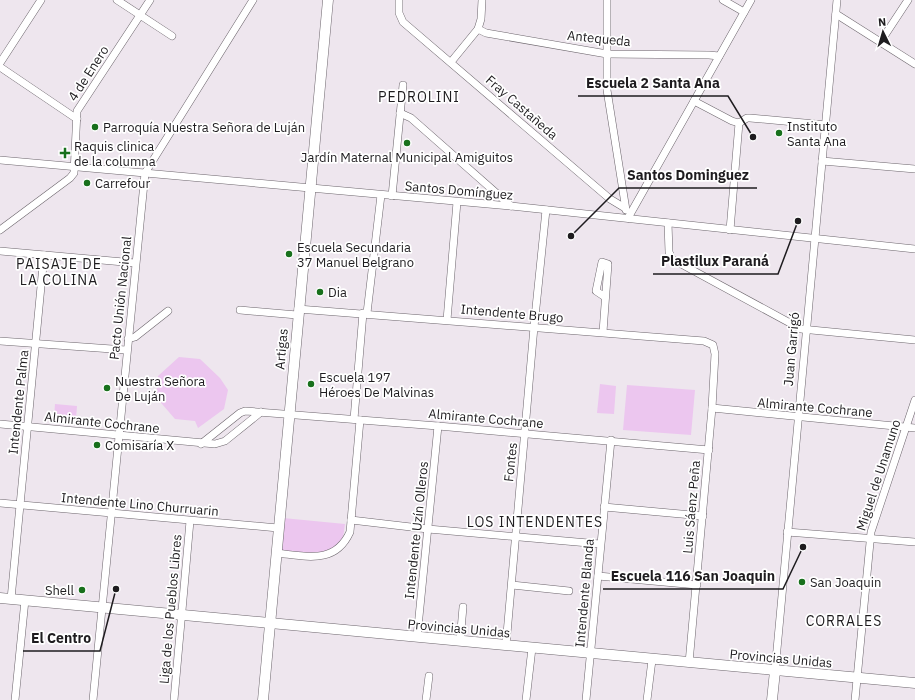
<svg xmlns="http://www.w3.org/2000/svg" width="915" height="700" font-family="'IBM Plex Sans',sans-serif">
<rect width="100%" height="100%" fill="#eee6ee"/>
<!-- green -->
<g fill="#ecc6ef">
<path d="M179,357L200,359L220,378L228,390L224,409L198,428L195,421L175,419L156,397L158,376Z"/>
<path d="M600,384L616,386L614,414L597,413Z"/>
<path d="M627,385L695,390L691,435L623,430Z"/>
<path d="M55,404L77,406L76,419L54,417Z"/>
<path d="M283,518L345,524C344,529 344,535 342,539C332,560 298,552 280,550Z"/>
</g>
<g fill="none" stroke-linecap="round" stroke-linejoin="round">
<defs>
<g id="street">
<path d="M117,0L172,36"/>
<path d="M399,0V13L403,22L610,199L625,208"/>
<path d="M607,0V90L626,210"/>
<path d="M723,0L744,12"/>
<path d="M836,14L915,64"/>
<path d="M478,29L486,33L607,54L709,55L719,56"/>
<path d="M881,41L908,0"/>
<path d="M451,62L478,29L481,19L482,0"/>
<path d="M0,63L41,0"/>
<path d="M0,67L77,119"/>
<path d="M694,101L732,121L739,123L747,118H750L826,125"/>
<path d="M400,113L411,118L511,206"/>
<path d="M0,160L511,206L915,249"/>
<path d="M822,161L915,169"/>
<path d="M392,196L403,85"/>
<path d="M628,218L751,0"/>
<path d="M668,223L669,252L672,259L801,329L915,340"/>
<path d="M0,230L70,178L74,173L77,111L150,0"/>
<path d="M730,230L739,123"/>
<path d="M0,251L135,263"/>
<path d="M298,309L704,341L713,345L715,354L712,408L689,663"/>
<path d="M240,310L297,315"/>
<path d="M367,313L381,195"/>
<path d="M447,320L457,202"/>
<path d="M603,332L608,264L602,262L596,291L605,297"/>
<path d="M128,339L135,337L168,311"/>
<path d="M0,341L126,350"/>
<path d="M712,408L915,428"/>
<path d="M354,419L363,313"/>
<path d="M0,424L215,444L225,441L261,412"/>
<path d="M201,444L240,413L245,411L438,426L709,450"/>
<path d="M0,503L278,528"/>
<path d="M604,507L703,516"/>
<path d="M351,520L428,529L600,544"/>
<path d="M787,532L915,542"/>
<path d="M276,553C306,556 335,565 350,532L360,420"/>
<path d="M598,576L697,585"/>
<path d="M512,585L569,591"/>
<path d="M11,599L44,255"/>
<path d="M417,637L438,426"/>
<path d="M460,641L463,607"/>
<path d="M506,645L534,327L546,210"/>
<path d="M775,671L837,0"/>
<path d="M15,700L25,600"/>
<path d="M93,700L145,173L253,0"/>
<path d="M174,700L190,521"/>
<path d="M426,700L429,676"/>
<path d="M526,700L532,648"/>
<path d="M586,700L611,440"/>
<path d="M647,700L652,660"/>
<path d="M855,700L871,532L915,400"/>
</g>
<g id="secondary">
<path d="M0,598L915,683"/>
<path d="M263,700L328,0"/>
<path d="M772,700L775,671"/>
</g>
</defs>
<!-- street casing -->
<use href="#street" stroke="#6c656c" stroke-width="8"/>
<!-- secondary casing -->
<use href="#secondary" stroke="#6c656c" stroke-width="11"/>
<!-- street -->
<use href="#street" stroke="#fff" stroke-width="7"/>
<!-- secondary -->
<use href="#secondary" stroke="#fff" stroke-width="10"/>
</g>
<!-- markers -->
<g fill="#18701c" stroke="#fff" stroke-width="1.5">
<circle cx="95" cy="127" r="4"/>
<circle cx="779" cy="133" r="4"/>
<circle cx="407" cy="143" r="4"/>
<path d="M63 147h4v4h4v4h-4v4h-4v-4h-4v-4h4z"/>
<circle cx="87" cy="183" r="4"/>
<circle cx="289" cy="254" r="4"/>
<circle cx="320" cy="292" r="4"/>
<circle cx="311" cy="384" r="4"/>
<circle cx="107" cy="388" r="4"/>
<circle cx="97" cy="445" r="4"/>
<circle cx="802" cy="582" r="4"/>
<circle cx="82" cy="590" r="4"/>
</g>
<g text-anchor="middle" stroke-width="3.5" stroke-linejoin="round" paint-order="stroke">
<!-- street labels -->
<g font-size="13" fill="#1e1c1f" stroke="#fff">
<text transform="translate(599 38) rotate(6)" y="5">Antequeda</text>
<text transform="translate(88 73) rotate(-57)" y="5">4 de Enero</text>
<text transform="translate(522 107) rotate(41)" y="5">Fray Castañeda</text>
<text transform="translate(459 190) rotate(5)" y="5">Santos Domínguez</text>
<text transform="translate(120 298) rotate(-84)" y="5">Pacto Unión Nacional</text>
<text transform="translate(512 313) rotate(5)" y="5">Intendente Brugo</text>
<text transform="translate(281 349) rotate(-85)" y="5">Artigas</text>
<text transform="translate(791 349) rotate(-85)" y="5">Juan Garrigó</text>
<text transform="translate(18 402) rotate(-84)" y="5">Intendente Palma</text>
<text transform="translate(815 407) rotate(5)" y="5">Almirante Cochrane</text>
<text transform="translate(486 418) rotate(5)" y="5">Almirante Cochrane</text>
<text transform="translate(102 422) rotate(6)" y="5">Almirante Cochrane</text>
<text transform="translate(510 462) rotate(-84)" y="5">Fontes</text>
<text transform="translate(878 475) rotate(-72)" y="5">Miguel de Unamuno</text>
<text transform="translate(140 504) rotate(5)" y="5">Intendente Lino Churruarin</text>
<text transform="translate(691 507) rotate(-85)" y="5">Luis Sáenz Peña</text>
<text transform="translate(416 530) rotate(-84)" y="5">Intendente Uzín Olleros</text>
<text transform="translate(584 593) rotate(-85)" y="5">Intendente Blanda</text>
<text transform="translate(170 609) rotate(-85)" y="5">Liga de los Pueblos Libres</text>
<text transform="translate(459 628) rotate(5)" y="5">Provincias Unidas</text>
<text transform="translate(781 658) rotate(5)" y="5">Provincias Unidas</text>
</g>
<!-- poi labels -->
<g font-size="13" fill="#1e1c1f" stroke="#fff" text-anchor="start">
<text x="787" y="131">Instituto<tspan x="787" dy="15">Santa Ana</tspan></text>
<text x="103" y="132">Parroquía Nuestra Señora de Luján</text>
<text x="74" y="151">Raquis clinica<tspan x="74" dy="15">de la columna</tspan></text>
<text x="407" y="162" text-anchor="middle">Jardín Maternal Municipal Amiguitos</text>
<text x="95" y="188">Carrefour</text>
<text x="297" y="252">Escuela Secundaria<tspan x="297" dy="15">37 Manuel Belgrano</tspan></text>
<text x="328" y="297">Dia</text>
<text x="319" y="382">Escuela 197<tspan x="319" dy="15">Héroes De Malvinas</tspan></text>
<text x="115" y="386">Nuestra Señora<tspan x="115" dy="15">De Luján</tspan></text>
<text x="105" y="450">Comisaría X</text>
<text x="810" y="587">San Joaquin</text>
<text x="74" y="595" text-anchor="end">Shell</text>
</g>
<!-- neighbourhood labels -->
<g font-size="14" letter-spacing="1" fill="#1e1c1f" stroke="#fff">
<text x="419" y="102">PEDROLINI</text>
<text x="59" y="269">PAISAJE DE<tspan x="59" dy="16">LA COLINA</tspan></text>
<text x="535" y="527">LOS INTENDENTES</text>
<text x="844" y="626">CORRALES</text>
</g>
</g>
<!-- callouts -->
<path fill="none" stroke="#1e1c1f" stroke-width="1.5" d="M753 137L728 96H578M571 236L619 188H757M798 221L778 274H653M803 547L783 589H603M116 589L100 651H23"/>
<g fill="#1e1c1f" stroke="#fff" stroke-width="1.5">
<circle cx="753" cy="137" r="4"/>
<circle cx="571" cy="236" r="4"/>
<circle cx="798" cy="221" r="4"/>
<circle cx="803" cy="547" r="4"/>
<circle cx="116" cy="589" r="4"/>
</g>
<g font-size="14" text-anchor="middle" font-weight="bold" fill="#1e1c1f" stroke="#fff" stroke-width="3.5" stroke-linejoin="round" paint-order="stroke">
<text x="653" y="88">Escuela 2 Santa Ana</text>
<text x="688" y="180">Santos Dominguez</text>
<text x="715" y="266">Plastilux Paraná</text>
<text x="693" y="581">Escuela 116 San Joaquin</text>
<text x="61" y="643">El Centro</text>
</g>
<!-- north arrow -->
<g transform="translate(883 32) rotate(355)" stroke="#ffffff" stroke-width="3" paint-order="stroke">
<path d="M0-3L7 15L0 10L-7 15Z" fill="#1e1c1f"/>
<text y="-6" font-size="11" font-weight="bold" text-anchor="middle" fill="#1e1c1f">N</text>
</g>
</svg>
